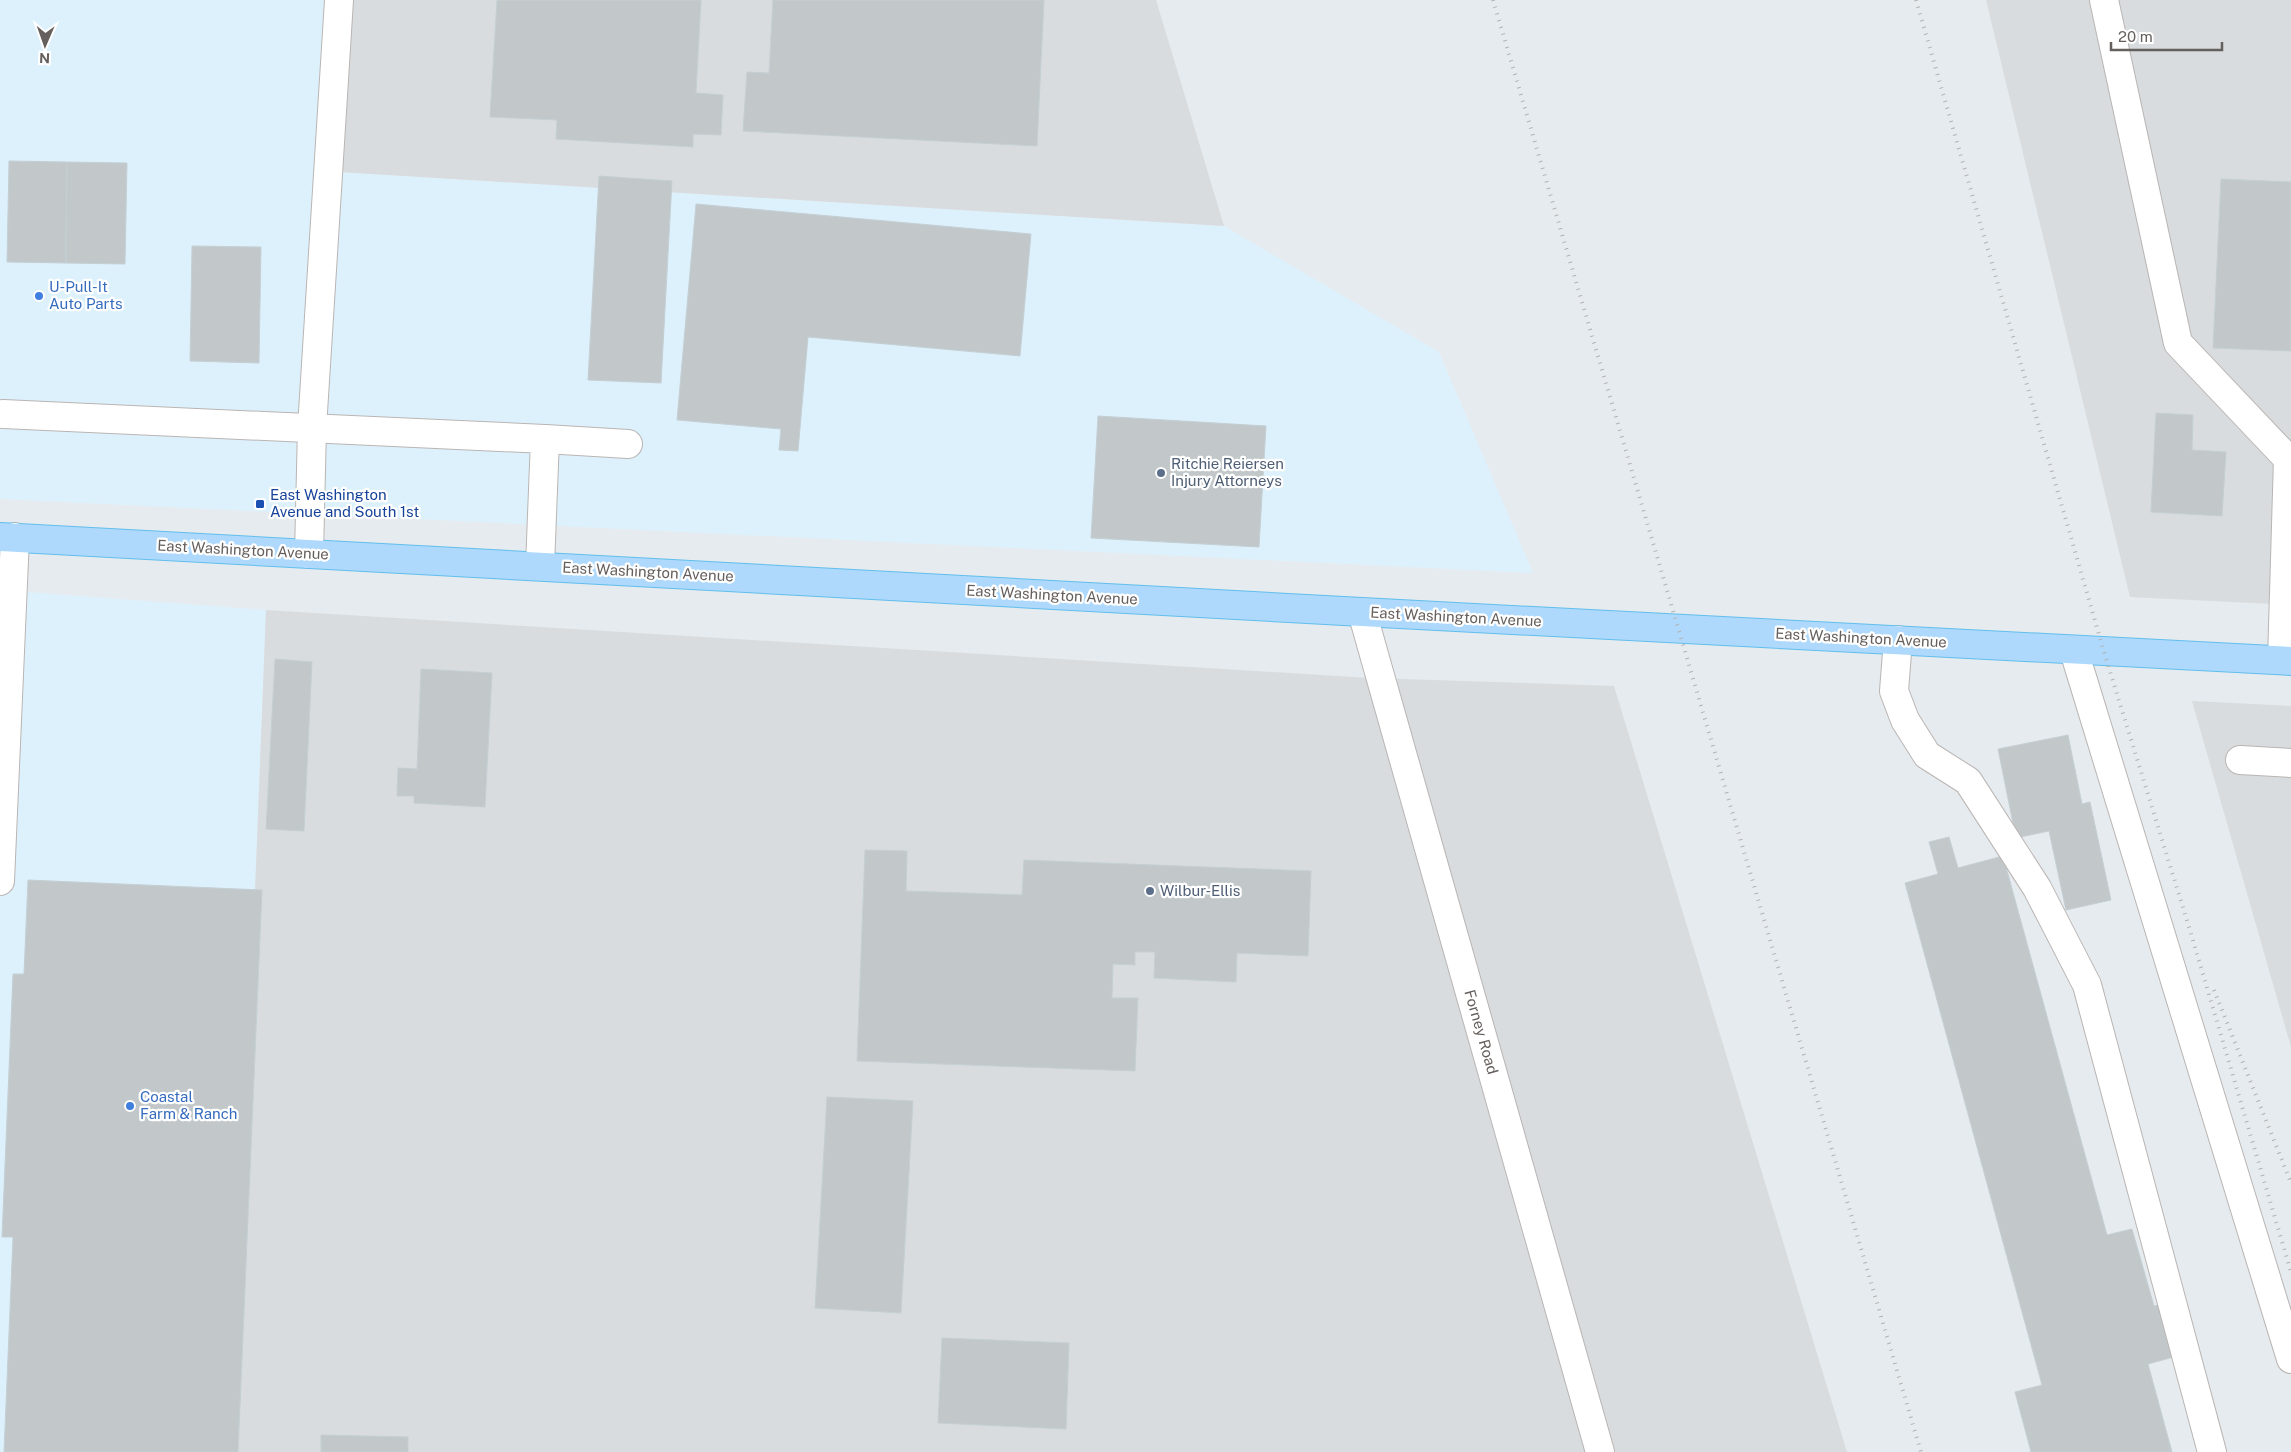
<svg xmlns="http://www.w3.org/2000/svg" width="2291" height="1452" font-family="'Public Sans',sans-serif">
<rect width="100%" height="100%" fill="#e6ebef"/>
<!-- commercial -->
<g fill="#ddf1fd">
<path d="M0,0H330L323,171L1224,226L1439,352L1533,573L0,499Z"/>
<path d="M0,590L266,610L233,1452H0Z"/>
</g>
<!-- industrial -->
<g fill="#d8dcde">
<path d="M330,0H1156L1224,226L323,171Z"/>
<path d="M1986,0H2291V605L2130,597Z"/>
<path d="M266,610L1370,678L1614,686L1847,1452H233Z"/>
<path d="M2192,701L2291,706V1047Z"/>
</g>
<!-- building -->
<g fill="#c2c8ca" stroke="#c4cfd4">
<path d="M497,0H701L696,93L723,95L721,135L693,134V147L556,139L557,120L490,117Z"/>
<path d="M773,0H1044L1037,146L743,131L747,72L769,73Z"/>
<path d="M9,161L67,162L66,263L7,262Z"/>
<path d="M67,162L127,163L125,264L66,263Z"/>
<path d="M599,176L672,181L661,383L588,380Z"/>
<path d="M2221,179L2291,182V351L2213,348Z"/>
<path d="M696,204L1031,234L1020,356L808,337L798,451L779,450L781,429L677,420Z"/>
<path d="M192,246L261,247L259,363L190,361Z"/>
<path d="M2156,413L2193,415L2192,450L2226,452L2222,516L2151,512Z"/>
<path d="M1098,416L1266,426L1259,547L1091,538Z"/>
<path d="M275,659L312,662L304,831L266,829Z"/>
<path d="M421,669L492,673L485,807L414,803V796H397L398,768L417,769Z"/>
<path d="M2068,735L2082,804L2090,802L2111,900L2066,910L2049,831L2016,838L1998,749Z"/>
<path d="M1949,837L1958,868L2003,856L2107,1235L2132,1229L2154,1306L2163,1304L2177,1356L2148,1364L2172,1452H2031L2015,1392L2042,1385L1905,883L1938,874L1929,842Z"/>
<path d="M865,850L907,851L906,891L1022,895L1024,860L1311,871L1308,956L1237,953L1236,982L1154,978L1155,952H1135V965L1113,964L1112,998H1138L1135,1071L857,1061Z"/>
<path d="M28,880L262,890L238,1452H4L13,1237H2L13,974H24Z"/>
<path d="M827,1097L913,1101L901,1313L815,1308Z"/>
<path d="M942,1338L1069,1343L1066,1429L938,1423Z"/>
<path d="M321,1435L408,1437V1452H321Z"/>
</g>
<g fill="none" stroke-linecap="round" stroke-linejoin="round">
<defs>
<g id="minor">
<path d="M2104,0L2178,343L2288,459"/>
<path d="M3,414L545,439L540,566"/>
<path d="M545,439L628,444"/>
<path d="M309,554L312,428L339,0"/>
<path d="M1362,612L1600,1452"/>
<path d="M1898,640L1894,691L1905,720L1927,755L1968,781L2037,888L2087,985L2212,1452"/>
<path d="M2074,651L2291,1359"/>
<path d="M2282,660L2288,459H2291"/>
<path d="M2240,760L2291,763"/>
<path d="M0,881L15,537"/>
</g>
<path id="major" d="M0,537L1362,612L2291,661"/>
</defs>
<!-- minor casing -->
<use href="#minor" stroke="#bab5b3" stroke-width="30"/>
<!-- major casing -->
<use href="#major" stroke="#61beec" stroke-width="30"/>
<!-- minor -->
<use href="#minor" stroke="#fff" stroke-width="28"/>
<!-- major -->
<use href="#major" stroke="#aed9fc" stroke-width="28"/>
<!-- rail -->
<g stroke="#b3b2b2" stroke-width="4" stroke-dasharray="1 6" stroke-linecap="butt">
<path d="M1493,0L1921,1452"/>
<path d="M1916,0L2104,652L2189,927L2291,1272"/>
<path d="M2214,990L2291,1183"/>
</g>
</g>
<!-- markers -->
<g fill="#3f7fe0" stroke="#fff" stroke-width="2">
<circle cx="39" cy="296" r="5"/>
<circle cx="130" cy="1106" r="5"/>
</g>
<g fill="#5c6f8a" stroke="#fff" stroke-width="2">
<circle cx="1161" cy="473" r="5"/>
<circle cx="1150" cy="891" r="5"/>
</g>
<rect fill="#1a4fb4" stroke="#fff" stroke-width="2" x="255" y="499" width="10" height="10" rx="2.5"/>
<g text-anchor="middle" stroke-width="4.5" stroke-linejoin="round" paint-order="stroke">
<!-- shop labels -->
<g font-size="15" fill="#366cbe" stroke="#fff" text-anchor="start">
<text x="49" y="292">U-Pull-It<tspan x="49" dy="17">Auto Parts</tspan></text>
<text x="140" y="1102">Coastal<tspan x="140" dy="17">Farm &amp; Ranch</tspan></text>
</g>
<!-- service labels -->
<g font-size="15" fill="#4e5e75" stroke="#fff" text-anchor="start">
<text x="1171" y="469">Ritchie Reiersen<tspan x="1171" dy="17">Injury Attorneys</tspan></text>
<text x="1160" y="896">Wilbur-Ellis</text>
</g>
<!-- transit labels -->
<g font-size="15" fill="#164399" stroke="#fff" text-anchor="start">
<text x="270" y="500">East Washington<tspan x="270" dy="17">Avenue and South 1st</tspan></text>
</g>
<!-- street labels -->
<g font-size="15" fill="#655f5d" stroke="#fff">
<text transform="translate(243 550) rotate(3)" y="5">East Washington Avenue</text>
<text transform="translate(648 572) rotate(3)" y="5">East Washington Avenue</text>
<text transform="translate(1052 595) rotate(3)" y="5">East Washington Avenue</text>
<text transform="translate(1456 617) rotate(3)" y="5">East Washington Avenue</text>
<text transform="translate(1861 638) rotate(3)" y="5">East Washington Avenue</text>
<text transform="translate(1481 1032) rotate(74)" y="5">Forney Road</text>
</g>
</g>
<!-- north arrow -->
<g transform="translate(45 45) rotate(182)" stroke="#ffffff" stroke-width="4" paint-order="stroke">
<path d="M0-4L9 19L0 12L-9 19Z" fill="#655f5d"/>
<text y="-8" font-size="14" font-weight="bold" text-anchor="middle" fill="#655f5d">N</text>
</g>
<!-- scale -->
<path d="M2111 42v8h111v-8" fill="none" stroke="#655f5d" stroke-width="2.5"/>
<text x="2118" y="42" font-size="15" fill="#655f5d" stroke="#ffffff" stroke-width="4" paint-order="stroke">20 m</text>
</svg>
